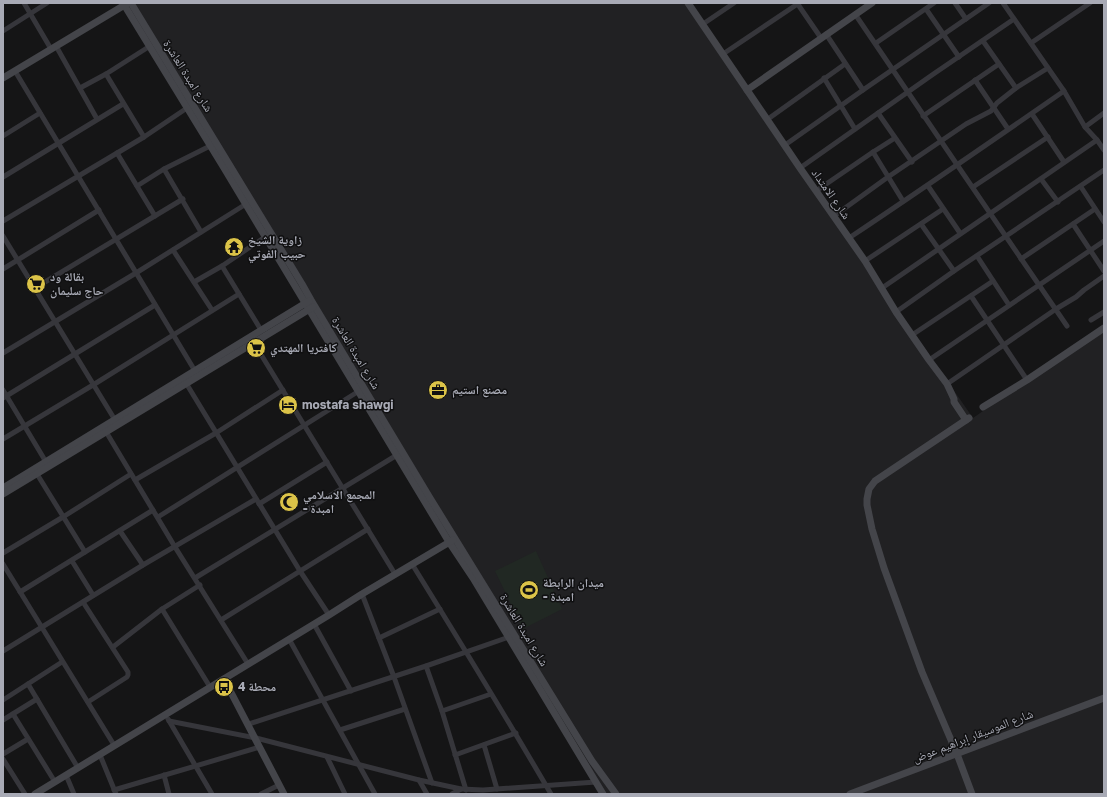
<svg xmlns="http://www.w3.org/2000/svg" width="1107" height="797" font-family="'Golos Text','Noto Naskh Arabic',sans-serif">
<rect width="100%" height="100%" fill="#151516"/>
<!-- built -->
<path fill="#212123" d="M138,3H685L973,418L1104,326V794H605L127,10Z"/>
<!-- green -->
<path fill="#212823" d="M536,551L562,609L523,629L495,571Z"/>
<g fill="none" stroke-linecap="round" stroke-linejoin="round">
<!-- street -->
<g stroke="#36363b" stroke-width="5">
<path d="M24,3L51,49"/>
<path d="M797,3L821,38"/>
<path d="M955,3L966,19"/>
<path d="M1003,3L1064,91L1085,127L1097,140L1104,150"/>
<path d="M926,9L959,57"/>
<path d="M855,14L964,175L1067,326"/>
<path d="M703,24L734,3"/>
<path d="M3,31L47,3"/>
<path d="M826,34L863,90"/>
<path d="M983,41L1016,88"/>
<path d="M876,43L934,3"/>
<path d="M1031,43L1090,3"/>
<path d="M56,46L97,119"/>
<path d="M723,54L799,3"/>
<path d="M15,71L195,371"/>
<path d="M106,74L144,137"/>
<path d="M824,78L855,129"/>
<path d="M975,80L1008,129"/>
<path d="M80,88L106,74L150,46"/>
<path d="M878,113L912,162"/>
<path d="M1032,114L1064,162"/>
<path d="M923,116L999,64"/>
<path d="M768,119L845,64"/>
<path d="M1085,127L1104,113"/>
<path d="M3,136L40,113"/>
<path d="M785,145L863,90L989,3"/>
<path d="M873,152L903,201"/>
<path d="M117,153L155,216"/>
<path d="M800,168L932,75L1014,19"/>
<path d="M164,169L201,232"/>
<path d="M3,177L123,104"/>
<path d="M1041,179L1058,202"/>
<path d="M137,186L164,169L210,146"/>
<path d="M928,186L960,233"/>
<path d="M973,187L1048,137"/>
<path d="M1081,187L1104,222"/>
<path d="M816,191L873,152L895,138"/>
<path d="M834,216L888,177L966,124L991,111L997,103L1016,88L1048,68"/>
<path d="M3,221L144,137L187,108"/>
<path d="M921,224L954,271"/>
<path d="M1073,224L1104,271"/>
<path d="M3,236L115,420"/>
<path d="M849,238C921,190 992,141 1064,91"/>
<path d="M173,250L212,310"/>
<path d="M977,256L1009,305"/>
<path d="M1021,259L1095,209"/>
<path d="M865,261L943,209"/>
<path d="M222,266L261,330"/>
<path d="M3,269L99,210"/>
<path d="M194,282L222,266L265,237"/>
<path d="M35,288L183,199"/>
<path d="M882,288L1097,140"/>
<path d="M971,296L1027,380"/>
<path d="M896,312L954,271L1104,170"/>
<path d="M1091,320L1104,312"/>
<path d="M912,335L993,281"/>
<path d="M254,343L395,574"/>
<path d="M3,353L136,273L246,204"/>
<path d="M929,360L1104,241"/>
<path d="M186,383L300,571L329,615"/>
<path d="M947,384L1056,309L1076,297L1084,290L1104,276"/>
<path d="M3,390L46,462"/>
<path d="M3,398L155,305"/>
<path d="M105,430L175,547L248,664"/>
<path d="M3,439L93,385L239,294"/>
<path d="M37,474L85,552"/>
<path d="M135,480L216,433L283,390"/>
<path d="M259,504L327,462"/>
<path d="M158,517L359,391"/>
<path d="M120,531L143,565"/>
<path d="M3,553L63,517L131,474"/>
<path d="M72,561L93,595"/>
<path d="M3,564L114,745"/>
<path d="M412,564C459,640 506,717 551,794"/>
<path d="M195,578L397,455"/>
<path d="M20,592L153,510"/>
<path d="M362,594L394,677L432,783"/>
<path d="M83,602L128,672V675L127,677L88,702"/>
<path d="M162,609L210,687"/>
<path d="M221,620L368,529"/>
<path d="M314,624L351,691"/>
<path d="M379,638L440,609"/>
<path d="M289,639L375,794"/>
<path d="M113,647L162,609L200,585"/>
<path d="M3,651L143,565L256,499"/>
<path d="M426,666L442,711L466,790"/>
<path d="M28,684L78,768"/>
<path d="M3,700L62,662"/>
<path d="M442,711L491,694"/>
<path d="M13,714L55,782"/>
<path d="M168,719L212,794"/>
<path d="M3,720L37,699"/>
<path d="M169,721L256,738L419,780L461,789L483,790L596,782"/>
<path d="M249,724L426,666L509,637"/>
<path d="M340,730L405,709"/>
<path d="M484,745L497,789"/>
<path d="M3,754L28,739"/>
<path d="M100,755L116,794"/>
<path d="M455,755L516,733"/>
<path d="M327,757L345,794"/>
<path d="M3,759L25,794"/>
<path d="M66,775L74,794"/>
<path d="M164,775L169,794"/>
<path d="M419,780L427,794"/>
<path d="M114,790L260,747"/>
<path d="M261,794L279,785"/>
<path d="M452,794L461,789"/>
</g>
<!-- secondary -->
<g stroke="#44454a" stroke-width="7">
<path d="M123,3L224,168L449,542L473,578L603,794"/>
<path d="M131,3L302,284L311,300L430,498L592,761L616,794"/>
<path d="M688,3L800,168L865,261L896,312L929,360L947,384L954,399V402L966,420"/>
<path d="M3,78L128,3"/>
<path d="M747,90L872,3"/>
<path d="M983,407L1027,380L1104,328"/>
<path d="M969,418L875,481L869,489L867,499V505L872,529L884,568L922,672L957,754L972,794"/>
<path d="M3,488L309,301"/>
<path d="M3,494L313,307"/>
<path d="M224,679L284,794"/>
<path d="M35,794L329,615L362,594L453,540"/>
<path d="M850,794L1104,698"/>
</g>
</g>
<!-- icons -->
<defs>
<symbol id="temple-disc" viewBox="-11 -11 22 22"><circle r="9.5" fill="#dbc348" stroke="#101011"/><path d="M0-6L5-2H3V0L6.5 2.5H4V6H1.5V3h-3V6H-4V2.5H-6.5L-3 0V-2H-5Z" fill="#111"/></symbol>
<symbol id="supermarket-disc" viewBox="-11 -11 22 22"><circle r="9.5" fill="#dbc348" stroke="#101011"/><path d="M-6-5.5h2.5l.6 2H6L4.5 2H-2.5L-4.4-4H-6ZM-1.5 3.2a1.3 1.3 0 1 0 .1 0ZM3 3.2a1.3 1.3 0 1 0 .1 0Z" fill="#111"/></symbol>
<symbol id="office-disc" viewBox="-11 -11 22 22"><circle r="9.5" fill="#dbc348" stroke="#101011"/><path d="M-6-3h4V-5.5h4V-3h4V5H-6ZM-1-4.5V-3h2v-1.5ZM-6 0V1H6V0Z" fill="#111"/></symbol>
<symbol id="hotel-disc" viewBox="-11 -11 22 22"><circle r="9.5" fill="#dbc348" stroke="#101011"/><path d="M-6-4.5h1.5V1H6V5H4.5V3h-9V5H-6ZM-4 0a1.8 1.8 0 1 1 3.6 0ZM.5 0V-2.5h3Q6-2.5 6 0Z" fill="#111"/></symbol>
<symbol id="mosque-disc" viewBox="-11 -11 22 22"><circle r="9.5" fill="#dbc348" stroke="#101011"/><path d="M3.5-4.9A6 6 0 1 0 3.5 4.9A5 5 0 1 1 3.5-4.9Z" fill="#111"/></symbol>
<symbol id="stadium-disc" viewBox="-11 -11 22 22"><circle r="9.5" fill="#dbc348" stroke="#101011"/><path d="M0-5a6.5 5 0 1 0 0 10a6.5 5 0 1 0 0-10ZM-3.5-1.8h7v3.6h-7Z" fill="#111"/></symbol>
<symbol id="bus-disc" viewBox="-11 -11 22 22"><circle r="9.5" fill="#dbc348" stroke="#101011"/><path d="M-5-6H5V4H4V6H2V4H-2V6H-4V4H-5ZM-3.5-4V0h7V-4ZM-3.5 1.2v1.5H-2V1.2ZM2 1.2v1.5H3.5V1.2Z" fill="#111"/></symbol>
</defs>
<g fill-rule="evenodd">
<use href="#temple-disc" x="223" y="236" width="22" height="22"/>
<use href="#supermarket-disc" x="25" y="273" width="22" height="22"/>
<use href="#supermarket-disc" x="245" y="337" width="22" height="22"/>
<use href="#office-disc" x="427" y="379" width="22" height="22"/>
<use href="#hotel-disc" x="277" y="394" width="22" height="22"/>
<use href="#mosque-disc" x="278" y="491" width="22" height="22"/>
<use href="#stadium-disc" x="518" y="579" width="22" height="22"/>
<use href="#bus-disc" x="213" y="676" width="22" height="22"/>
</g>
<g text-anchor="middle" stroke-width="3" stroke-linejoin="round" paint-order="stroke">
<!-- street labels -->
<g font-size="12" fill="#a8aab5" stroke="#101011">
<text transform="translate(188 76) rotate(58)" y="4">شارع امبدة العاشرة</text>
<text transform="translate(831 194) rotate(55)" y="4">شارع الامتداد</text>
<text transform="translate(356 353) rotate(59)" y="4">شارع امبدة العاشرة</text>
<text transform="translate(524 630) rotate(59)" y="4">شارع امبدة العاشرة</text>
<text transform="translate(973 736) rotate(-21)" y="4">شارع الموسيقار إبراهيم عوض</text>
</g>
<!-- poi labels -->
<g font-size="12" font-weight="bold" fill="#a8aab5" stroke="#101011" text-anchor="start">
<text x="248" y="244">زاوية الشيخ<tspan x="248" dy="14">حبيب الفوتي</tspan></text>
<text x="50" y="281">بقالة ود<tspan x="50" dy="14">حاج سليمان</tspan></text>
<text x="270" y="352">كافتريا المهتدي</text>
<text x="452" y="394">مصنع استيم</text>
<text x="302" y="409">mostafa shawgi</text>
<text x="303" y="499">المجمع الاسلامي<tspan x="303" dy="14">- امبدة</tspan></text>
<text x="543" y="587">ميدان الرابطة<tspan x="543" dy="14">- امبدة</tspan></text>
<text x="238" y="691">محطة 4</text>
</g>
</g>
<!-- border -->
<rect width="1107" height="797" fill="none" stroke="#a8aab5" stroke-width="8"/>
</svg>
